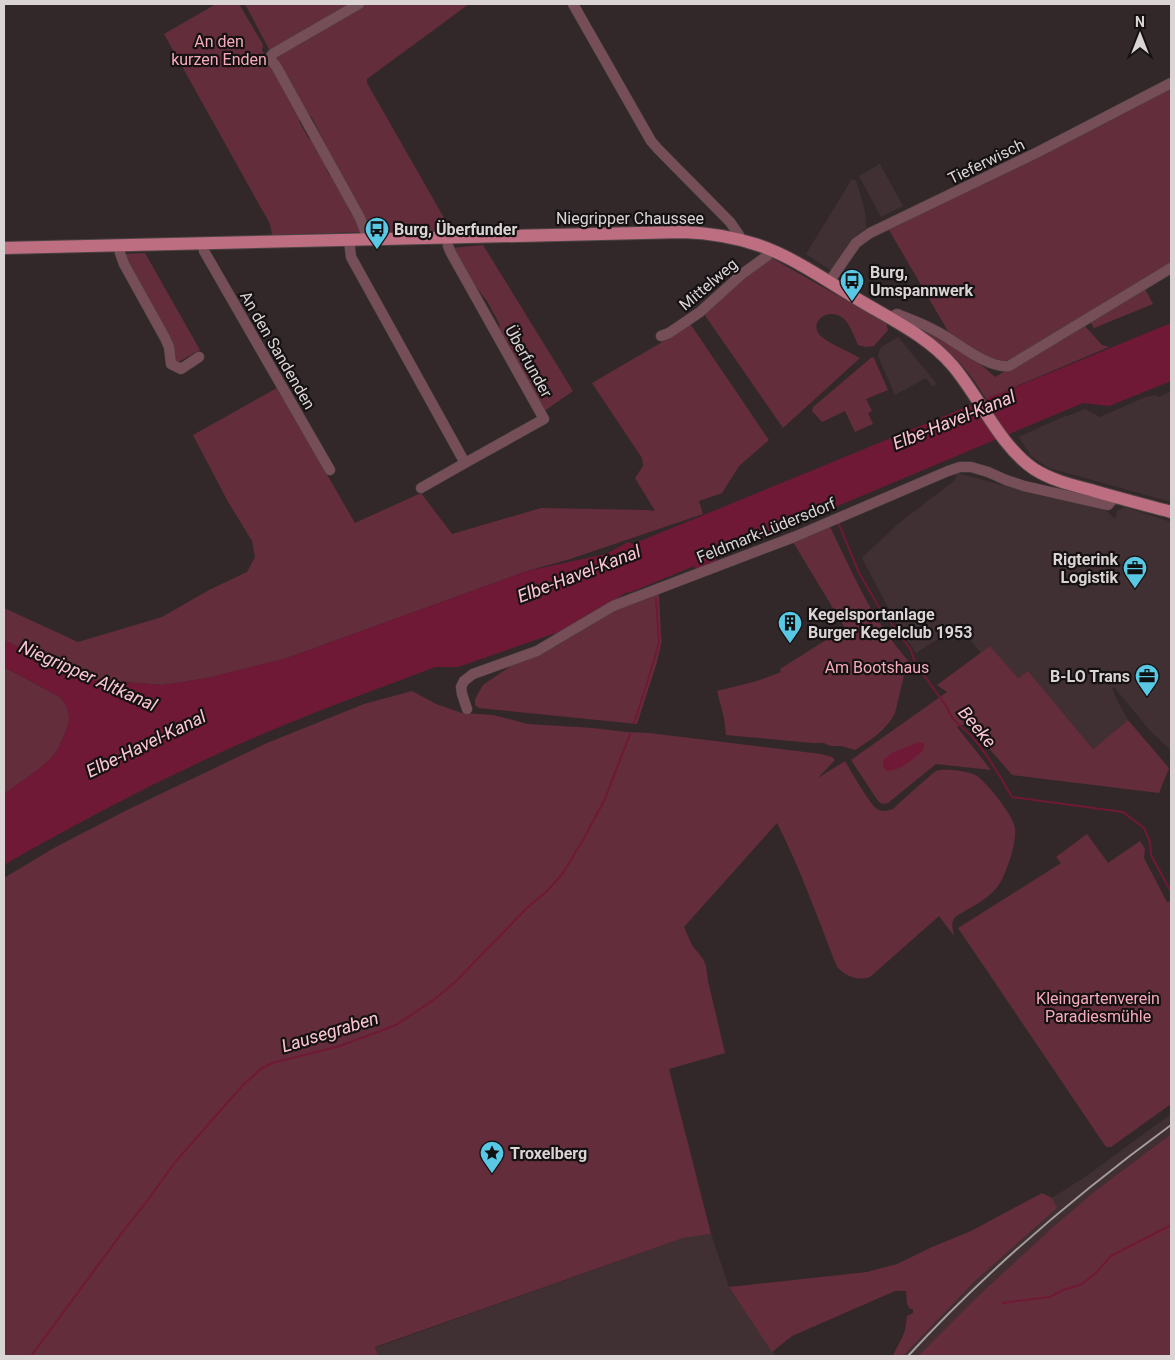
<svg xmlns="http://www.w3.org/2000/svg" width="1175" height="1360" font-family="Roboto,sans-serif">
<rect width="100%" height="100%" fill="#32282a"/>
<!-- built -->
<g fill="#413033">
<path d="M880,164L903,206L881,217L859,176Z"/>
<path d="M852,179L856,181L857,184L862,200L865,212L866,228L855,237L832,271L806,254Z"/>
<path d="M898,337L937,384L932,386L926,378L895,395L878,356L880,348Z"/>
<path d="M1171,391V502L1049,468L1031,456L1019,437L1065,416V417L1085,409L1100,417L1143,398L1155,395L1159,397Z"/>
<path d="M957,473L1051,498L1052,495L1101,506L1115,519L1117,511L1125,507L1171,522V750L1152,733L1114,687L1112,688L1117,700L1128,720L1093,749L1028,671L1018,678L990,646L981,653L959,626L916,653L900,630L862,558L898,524L955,480Z"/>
<path d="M1171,1114V1134L1095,1191L1053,1227L979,1295L918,1356H903L974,1282L1057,1208L1052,1198L1085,1177Z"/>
<path d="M711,1234L729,1287L776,1356H378L375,1348L683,1238Z"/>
</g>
<!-- green -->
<g fill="#642d3b">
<path d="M216,4H239L262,43L263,46L262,50L300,119L299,121L309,139L313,137C315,145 315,152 322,155L327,165L326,168L329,175L334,176L351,214H356L363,232L272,235L270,224L164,34Z"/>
<path d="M245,4H354L271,53Z"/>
<path d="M362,4H469L367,79V83L447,223L454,228L467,230L370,234L311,116L307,118L274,57Z"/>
<path d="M1171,88V265L1010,360L1004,361L988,357L949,333L889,230Z"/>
<path d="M483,245L573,391L543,412L511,354L509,344L500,332L499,323L487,301L469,278L452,248Z"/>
<path d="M145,253L200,350L175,364L124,254Z"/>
<path d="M770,257L886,323L888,330L874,346L866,347L858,345C854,336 850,324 843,318C827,306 806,324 822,337C830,344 850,352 860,358L783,428L704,314L732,285Z"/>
<path d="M1144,287L1153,304L1094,328L1089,320Z"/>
<path d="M905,320L968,353L995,377L1084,325L1102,345L1109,347L986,399C964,362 941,341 905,320Z"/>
<path d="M689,322L769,440L739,466L722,493L699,501L703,514L570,559L527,571L287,658L207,678L163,685L82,679L4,640V608L78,642L162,617L209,590L247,572L255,557L252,541L227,500L193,435L277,388L355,523L421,493L452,534L541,508L646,510L655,511L635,478L643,466L642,458L592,383L664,341Z"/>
<path d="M872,357L874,358L888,390L866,399L872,411L868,413L873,424L855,432L845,411L822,422L812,411L813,407Z"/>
<path d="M830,527C848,563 864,601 887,634C894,644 902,653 909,662L905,671L895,713C887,730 870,740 855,750L841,746H830L824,743H812L726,735L724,718L717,691L757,681L781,672L780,669L845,628L793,542Z"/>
<path d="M654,595H659L661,638L662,640L657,662L637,724L479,708L475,705V699L483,685L515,663L555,647L609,613Z"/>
<path d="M990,646L1018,678L1028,671L1093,749L1128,720L1169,768L1159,793L1012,775L967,723L957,727L991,770L936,764L888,803L882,804L878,801L851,760L947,692L937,685Z"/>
<path d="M4,667L60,697C65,702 69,710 69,718C69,726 59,749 54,755C41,769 20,782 4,794Z"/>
<path d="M412,691L436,704L462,713L493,715L528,724L593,728L626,732L649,733L821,754L832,757L835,760L818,778L845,761C851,771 869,803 877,809C882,812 888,811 893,809C903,799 914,790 924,781C928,778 932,773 936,771C944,768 970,771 977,776C988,784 1013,815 1015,828C1017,842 1007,871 1000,883C988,901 971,906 954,918L952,924L954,936L939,916L870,977C857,981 847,977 837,967C818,919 801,870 777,823L684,927L692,945L703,959L706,966L708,981L725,1053L669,1069L711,1234L683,1238L375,1347L378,1356H4V878L54,848L127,810L267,743L364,704Z"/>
<path d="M1087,834L1108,863L1140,841L1145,849L1144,858L1146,862L1167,902L1171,901V1104L1111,1147H1106L958,928L1061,863L1056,857Z"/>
<path d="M1171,1134V1356H918L979,1295L1053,1227L1095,1191Z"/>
<path d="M1042,1193L1052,1198L1057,1208L974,1282L903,1356H893C896,1348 901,1341 904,1333C906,1328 906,1322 907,1316L913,1313V1309H910L907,1304L906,1291H895L792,1336L772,1352L729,1287L867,1272L897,1264L932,1247L971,1231Z"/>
</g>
<!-- water -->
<g fill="#701937">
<path d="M1171,323V381L1109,406L1083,403L716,557L717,562L696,570L694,566L629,593L627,592L573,627L458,667H435C386,686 337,703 289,723C191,763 96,812 4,865V794C20,782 41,769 54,755C59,749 69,726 69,718C69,710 65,702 60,697L4,667V640L82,679L163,685L207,678L287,658L527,571L606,554L628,542L633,544Z"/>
<path d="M919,742L924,743C925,752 919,753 913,759C904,766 898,770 887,771L883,767V760L892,753Z"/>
</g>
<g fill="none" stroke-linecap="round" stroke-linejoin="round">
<!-- stream -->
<g stroke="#701937" stroke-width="2">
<path d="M838,522L859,573L879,607L911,650L915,663L947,707C951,722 965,728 974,739C989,756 1001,778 1012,797L1123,812L1144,828L1150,842L1151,855L1171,892"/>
<path d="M634,723L648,680L659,643L656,599"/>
<path d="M1003,1303L1050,1297L1063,1290L1080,1285L1095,1274L1111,1256L1171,1225"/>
<path d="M31,1356L124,1230L147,1201L176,1161L244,1084L261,1069L272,1063L340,1046L396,1025L435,999L456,981L527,908L548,890L563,873L583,840L605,799L630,734"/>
</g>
<defs>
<g id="minor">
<path d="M359,4L274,53L271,56V60L276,66L360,218L365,231L367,240"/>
<path d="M573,4L651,141L658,149L730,222L739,235L740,239"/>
<path d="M349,240L351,257L465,463L544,419L451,253L448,246L447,237"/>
<path d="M203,244L204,251L330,470"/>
<path d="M120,246V253L124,264L165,338L169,347L171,364L181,369L199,357"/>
<path d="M829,282L856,243L870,233L1038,152L1171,83"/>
<path d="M889,318L897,314C910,319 924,324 936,331C956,341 987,369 1009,366L1171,268"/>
<path d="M661,336L669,333L700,312L742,274L767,256L771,250"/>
<path d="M421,488L465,463"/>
<path d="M467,709L462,694L461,687L464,681L473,674L537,651L613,606L794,537L948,471L960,467H971L988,472L1006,480L1024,486L1108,505L1115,497"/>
</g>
<path id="major" d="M4,248L683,232C709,233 734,237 758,245C791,256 824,279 854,297C888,318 927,335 953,366C980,398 1000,446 1034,469C1051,480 1072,485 1091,490C1118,498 1145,505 1171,512"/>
</defs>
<!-- minor casing -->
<use href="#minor" stroke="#4d4445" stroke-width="11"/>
<!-- major casing -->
<use href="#major" stroke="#4d4445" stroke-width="14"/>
<!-- minor -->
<use href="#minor" stroke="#764e57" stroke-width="10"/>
<!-- major -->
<use href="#major" stroke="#be6e81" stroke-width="12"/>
<!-- rail -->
<path stroke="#a49c9d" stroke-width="2" d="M908,1356C987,1270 1077,1194 1171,1125"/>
</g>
<!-- icons -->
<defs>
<symbol id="bus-pin" viewBox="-11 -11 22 30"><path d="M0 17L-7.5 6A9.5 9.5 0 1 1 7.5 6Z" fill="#58c8e4" stroke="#161213"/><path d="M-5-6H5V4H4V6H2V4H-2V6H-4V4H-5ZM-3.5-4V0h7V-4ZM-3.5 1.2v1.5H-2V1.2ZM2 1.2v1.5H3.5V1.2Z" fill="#111"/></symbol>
<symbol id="office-pin" viewBox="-11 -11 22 30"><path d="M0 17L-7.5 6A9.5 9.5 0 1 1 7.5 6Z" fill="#58c8e4" stroke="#161213"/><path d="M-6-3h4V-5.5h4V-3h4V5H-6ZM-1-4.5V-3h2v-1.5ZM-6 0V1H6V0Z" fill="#111"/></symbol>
<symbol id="building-pin" viewBox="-11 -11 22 30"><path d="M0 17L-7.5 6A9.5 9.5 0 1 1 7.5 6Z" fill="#58c8e4" stroke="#161213"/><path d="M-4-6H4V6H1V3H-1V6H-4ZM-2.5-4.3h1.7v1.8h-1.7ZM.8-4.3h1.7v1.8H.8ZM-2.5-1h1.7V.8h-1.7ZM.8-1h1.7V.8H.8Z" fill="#111"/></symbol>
<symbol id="sight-pin" viewBox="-11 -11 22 30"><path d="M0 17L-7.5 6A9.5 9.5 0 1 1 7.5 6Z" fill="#58c8e4" stroke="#161213"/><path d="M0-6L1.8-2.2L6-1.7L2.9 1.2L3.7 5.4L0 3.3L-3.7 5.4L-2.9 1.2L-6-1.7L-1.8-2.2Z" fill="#111"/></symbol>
</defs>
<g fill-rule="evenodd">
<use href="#bus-pin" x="363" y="215" width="28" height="38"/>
<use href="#bus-pin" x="838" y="267" width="28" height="38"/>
<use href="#office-pin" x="1121" y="554" width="28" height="38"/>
<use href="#building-pin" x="776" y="609" width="28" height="38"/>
<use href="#office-pin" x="1133" y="662" width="28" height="38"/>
<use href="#sight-pin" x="478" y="1139" width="28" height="38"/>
</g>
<g text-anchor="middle" stroke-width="4.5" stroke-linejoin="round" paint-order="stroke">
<!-- park labels -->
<g font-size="16" fill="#f6aabb" stroke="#161213">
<text x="219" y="47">An den<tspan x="219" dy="18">kurzen Enden</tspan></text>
<text x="877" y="673">Am Bootshaus</text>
<text x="1098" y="1004">Kleingartenverein<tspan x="1098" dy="18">Paradiesmühle</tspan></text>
</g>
<!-- street labels -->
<g font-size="16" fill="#dbd4d5" stroke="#161213">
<text transform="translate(986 161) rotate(-26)" y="6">Tieferwisch</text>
<text x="630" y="224">Niegripper Chaussee</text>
<text transform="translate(708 284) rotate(-40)" y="6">Mittelweg</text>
<text transform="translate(278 350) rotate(60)" y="6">An den Sandenden</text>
<text transform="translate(529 361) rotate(61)" y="6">Überfunder</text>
<text transform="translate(766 530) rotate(-22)" y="6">Feldmark-Lüdersdorf</text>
</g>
<!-- poi labels -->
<g font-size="16" font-weight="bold" fill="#dbd4d5" stroke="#161213" text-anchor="start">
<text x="394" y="235">Burg, Überfunder</text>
<text x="870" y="278">Burg,<tspan x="870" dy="18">Umspannwerk</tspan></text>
<text x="1118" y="565" text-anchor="end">Rigterink<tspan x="1118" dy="18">Logistik</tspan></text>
<text x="808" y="620">Kegelsportanlage<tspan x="808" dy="18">Burger Kegelclub 1953</tspan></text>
<text x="1130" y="682" text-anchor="end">B-LO Trans</text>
<text x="510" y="1159">Troxelberg</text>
</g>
<!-- water labels -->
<g font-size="18" font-style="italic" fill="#fbc6d1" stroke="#161213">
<text transform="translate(954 420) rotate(-22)" y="6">Elbe-Havel-Kanal</text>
<text transform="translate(579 574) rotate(-21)" y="6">Elbe-Havel-Kanal</text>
<text transform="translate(88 676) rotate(24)" y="6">Niegripper Altkanal</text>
<text transform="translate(977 727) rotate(50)" y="6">Beeke</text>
<text transform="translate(146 744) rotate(-26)" y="6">Elbe-Havel-Kanal</text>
<text transform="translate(330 1032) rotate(-17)" y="6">Lausegraben</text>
</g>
</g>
<!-- border -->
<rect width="1175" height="1360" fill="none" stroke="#dbd4d5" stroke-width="10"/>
<!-- north arrow -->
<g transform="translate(1140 35)" stroke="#161213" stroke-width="4" paint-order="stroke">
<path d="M0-4L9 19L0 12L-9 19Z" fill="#dbd4d5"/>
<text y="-8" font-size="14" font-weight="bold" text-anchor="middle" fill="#dbd4d5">N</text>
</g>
</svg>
